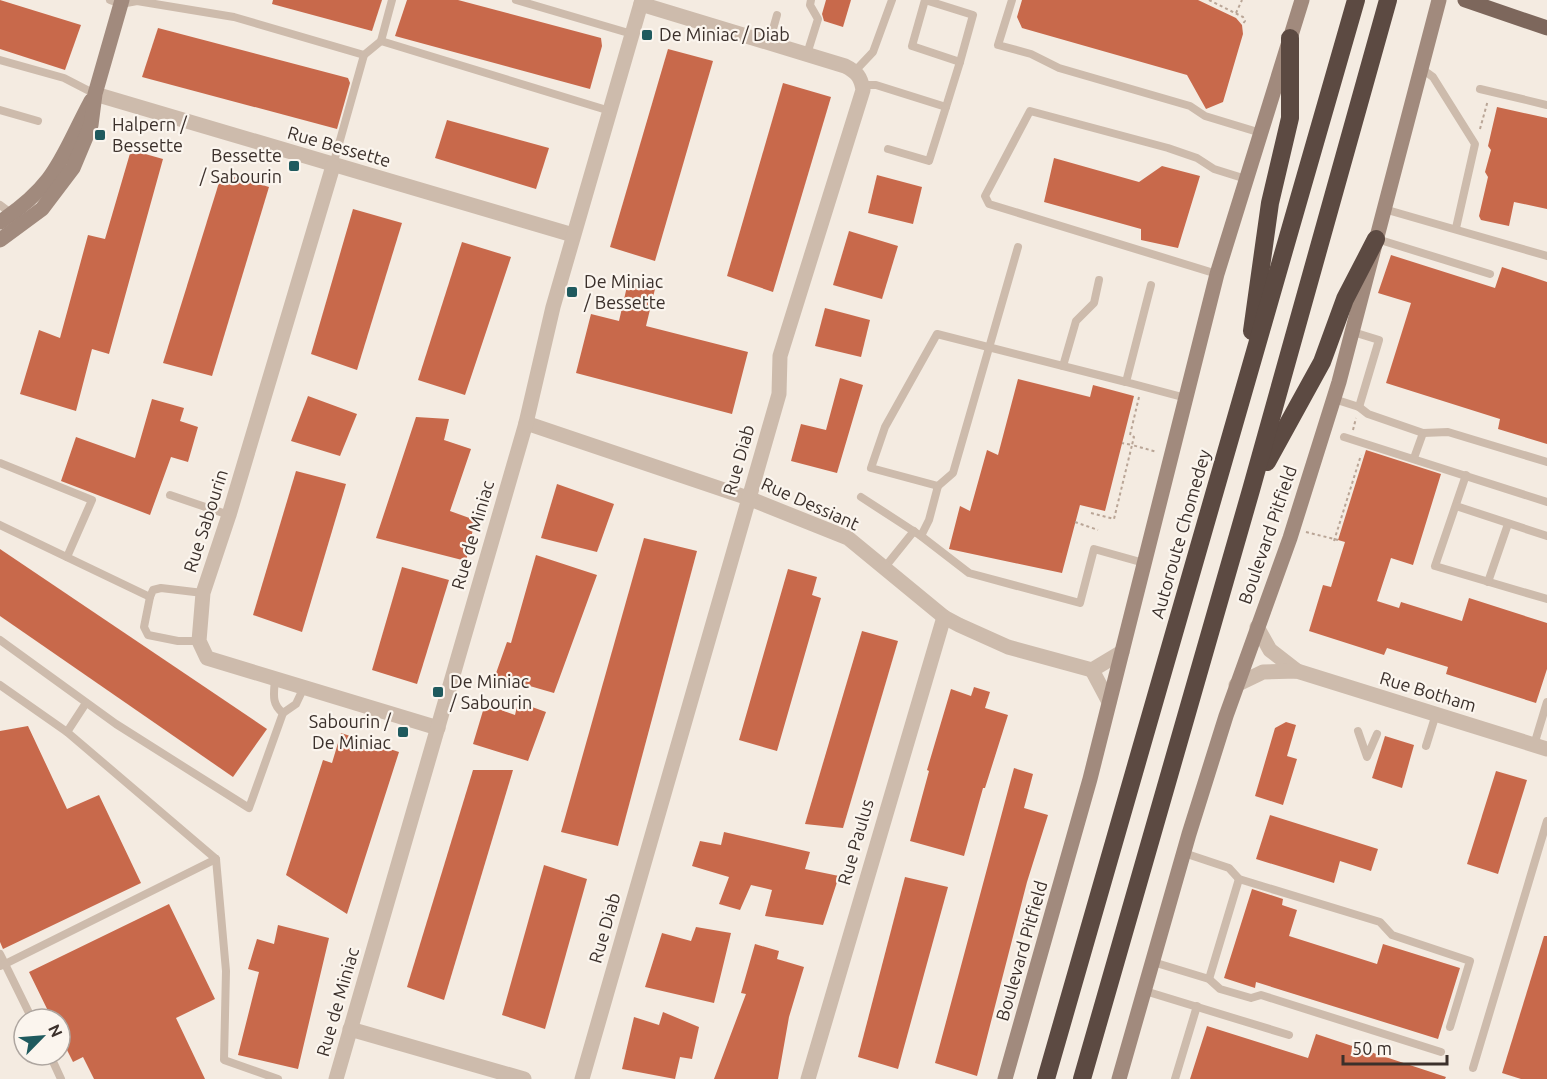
<svg xmlns="http://www.w3.org/2000/svg" width="1547" height="1079" font-family="Ubuntu,sans-serif">
<rect width="100%" height="100%" fill="#f4ebe1"/>
<!-- building -->
<g fill="#c8694b">
<path d="M0,0L81,25L65,70L0,49Z"/>
<path d="M273,0H382L372,31L272,4Z"/>
<path d="M407,0H458L601,38L602,46L590,89L395,36Z"/>
<path d="M826,0H851L843,27L824,21L822,14Z"/>
<path d="M1022,0H1198L1236,18L1242,25L1243,34L1223,102L1206,109L1187,75L1022,28L1017,17Z"/>
<path d="M158,28L348,78L350,83L337,129L142,77Z"/>
<path d="M668,49L713,61L655,261L610,247Z"/>
<path d="M783,83L831,97L773,292L727,276Z"/>
<path d="M1497,107L1547,118V209L1514,202L1509,226L1481,220L1479,216L1488,177L1485,172L1491,150L1488,146Z"/>
<path d="M447,120L549,148L536,189L435,158Z"/>
<path d="M131,150L163,159L109,354L92,349L76,411L20,394L39,330L60,338L88,235L105,239Z"/>
<path d="M1054,158L1139,182L1162,166L1200,176L1178,248L1141,240V229L1044,202Z"/>
<path d="M222,173L269,187L212,376L163,363Z"/>
<path d="M877,175L922,187L913,224L868,213Z"/>
<path d="M353,209L402,223L357,370L311,354Z"/>
<path d="M849,231L898,246L882,299L833,285Z"/>
<path d="M462,242L511,257L465,395L418,380Z"/>
<path d="M1391,255L1495,288L1502,267L1547,282V444L1498,429L1500,419L1386,383L1411,303L1378,293Z"/>
<path d="M628,282L655,289L646,326L748,352L732,414L576,373L591,314L619,321Z"/>
<path d="M825,308L870,320L861,357L815,346Z"/>
<path d="M840,378L863,385L837,473L791,461L801,424L826,430Z"/>
<path d="M1018,379L1090,397L1093,385L1134,396L1105,511L1080,505L1062,573L949,549L960,506L970,511L987,450L998,455Z"/>
<path d="M308,396L357,414L340,456L291,441Z"/>
<path d="M152,399L184,408L180,421L198,427L188,462L171,457L150,515L61,481L76,437L135,458Z"/>
<path d="M416,417L449,419L444,440L471,449L450,511L475,520L466,561L376,538Z"/>
<path d="M1366,450L1441,474L1413,565L1391,558L1377,601L1399,608L1401,602L1462,621L1469,598L1547,623V669L1536,703L1446,674L1448,667L1387,648L1384,655L1309,631L1323,585L1331,587L1345,542L1338,540Z"/>
<path d="M296,471L346,484L302,632L253,615Z"/>
<path d="M557,484L614,504L597,552L541,538Z"/>
<path d="M644,538L697,551L618,846L561,832Z"/>
<path d="M0,549L267,729L233,777L0,616Z"/>
<path d="M536,555L597,575L554,693L495,676L507,642L511,643Z"/>
<path d="M402,567L449,580L417,684L372,670Z"/>
<path d="M788,569L817,577L812,595L821,598L777,751L739,740Z"/>
<path d="M862,631L898,641L843,828L805,824Z"/>
<path d="M974,687L990,692L985,708L1008,715L985,788H983L964,856L910,841L929,771L927,770L951,689L971,696Z"/>
<path d="M518,702L546,712L528,761L473,744L485,704L515,715Z"/>
<path d="M1286,722L1296,725L1287,756L1297,759L1283,805L1255,796L1275,728Z"/>
<path d="M28,726L67,809L99,795L141,883L3,949L0,942V731Z"/>
<path d="M341,733L399,752L347,914L286,875L323,760L332,763Z"/>
<path d="M1385,736L1414,745L1402,788L1372,778Z"/>
<path d="M1014,768L1033,774L1024,808L1048,815L1027,882L977,1076L935,1063Z"/>
<path d="M473,770H513L444,1000L407,987Z"/>
<path d="M1496,771L1527,780L1498,874L1467,864Z"/>
<path d="M1270,815L1378,849L1371,871L1340,861L1334,883L1256,859Z"/>
<path d="M724,832L810,852L805,869L839,876L823,925L765,916L772,890L751,885L740,910L719,904L729,877L692,866L700,841L721,845Z"/>
<path d="M544,865L587,879L545,1029L502,1015Z"/>
<path d="M905,877L948,887L898,1069L858,1057Z"/>
<path d="M1252,889L1283,899L1282,905L1297,910L1289,936L1377,964L1383,944L1460,968L1438,1039L1256,982L1255,988L1224,978Z"/>
<path d="M169,904L215,999L176,1018L205,1079H94L83,1057L73,1062L60,1036V1019H52L29,972Z"/>
<path d="M278,925L329,938L298,1069L238,1055L259,972L248,969L257,939L274,944Z"/>
<path d="M696,927L731,933L714,1003L645,987L662,933L691,941Z"/>
<path d="M1544,936H1547V1079H1521L1502,1073Z"/>
<path d="M755,944L779,951L777,959L804,967L789,1017L778,1079H714L746,994L741,993Z"/>
<path d="M663,1012L699,1027L692,1059L680,1057L675,1079L622,1069L634,1017L659,1025Z"/>
<path d="M1207,1026L1308,1058L1316,1034L1446,1077L1445,1079H1190Z"/>
</g>
<g fill="none" stroke-linecap="round" stroke-linejoin="round">
<!-- path -->
<g stroke="#b9a596" stroke-width="2" stroke-dasharray="3 3" stroke-linecap="butt">
<path d="M1209,0L1243,17L1245,21L1242,25"/>
<path d="M1236,13L1242,0"/>
<path d="M1480,129L1488,100"/>
<path d="M1139,397L1130,435L1134,437L1132,445L1157,452"/>
<path d="M1353,430L1356,418"/>
<path d="M1091,513L1114,519L1132,445L1122,443"/>
<path d="M1075,522L1098,530"/>
<path d="M1306,532L1338,540"/>
<path d="M1334,541L1361,455"/>
</g>
<!-- lane -->
<g stroke="#cdbbac" stroke-width="8">
<path d="M110,0L121,4L137,1L234,17L364,55"/>
<path d="M392,0L381,41L610,111"/>
<path d="M516,0L632,34"/>
<path d="M925,0L973,15L960,62L912,46Z"/>
<path d="M1012,0L998,45L1031,54L1059,68L1190,106L1205,116L1261,133"/>
<path d="M769,43L777,15"/>
<path d="M807,54L818,19L810,5L811,0"/>
<path d="M0,60L64,78L95,94"/>
<path d="M1422,69L1433,77L1475,144L1456,228"/>
<path d="M855,71L873,52L892,0"/>
<path d="M862,85H876L946,107L960,62"/>
<path d="M1480,89L1547,105"/>
<path d="M0,110L38,121"/>
<path d="M888,149L929,161L946,107"/>
<path d="M333,165L364,55L381,41"/>
<path d="M0,205L12,214"/>
<path d="M1384,209L1547,256"/>
<path d="M1377,239L1490,274"/>
<path d="M1217,274L989,204L985,196L1030,111L1168,148L1197,158L1214,169L1246,179"/>
<path d="M1151,285L1126,382L1186,398"/>
<path d="M1063,366L1076,321L1094,303L1099,280"/>
<path d="M1334,399L1359,407L1379,340L1353,332"/>
<path d="M1359,407L1368,414L1423,433L1448,432L1547,462"/>
<path d="M1344,437L1547,502"/>
<path d="M1414,458L1423,433"/>
<path d="M0,463L92,500L67,557"/>
<path d="M1466,475L1435,566L1547,599"/>
<path d="M938,486L953,473L1018,247"/>
<path d="M170,495L229,515"/>
<path d="M861,497L921,536L969,573L1080,603L1094,549L1144,563"/>
<path d="M1456,506L1547,536"/>
<path d="M0,525L150,597L153,590L161,588L203,593"/>
<path d="M921,536L929,520L938,486L871,468L885,427L937,334L1126,382"/>
<path d="M885,567L914,531"/>
<path d="M1488,582L1508,524"/>
<path d="M150,597L144,627L148,635L178,641H199"/>
<path d="M0,640L116,724L249,808L283,713"/>
<path d="M275,679C274,693 271,704 283,713L296,704L304,687"/>
<path d="M0,685L67,732L216,859L226,971L224,1060L278,1079"/>
<path d="M1358,731L1367,757L1377,734"/>
<path d="M67,732L86,703"/>
<path d="M1534,745L1547,702"/>
<path d="M1426,746L1436,714"/>
<path d="M1184,853L1229,868L1239,879L1380,922L1392,935L1470,961L1450,1027"/>
<path d="M0,954L5,964L216,859"/>
<path d="M1153,962L1209,979L1220,989L1251,998L1261,995L1441,1052"/>
<path d="M0,966L5,964L32,1019"/>
<path d="M1209,979L1239,879"/>
<path d="M1145,991L1289,1035"/>
<path d="M50,1055L61,1079"/>
<path d="M1473,1068L1547,821"/>
<path d="M1175,1079L1197,1006"/>
</g>
<!-- street -->
<g stroke="#cdbbac" stroke-width="15">
<path d="M95,94L573,235"/>
<path d="M333,166L229,515L203,593L199,641L207,658L438,728"/>
<path d="M526,423L748,498L848,538L944,617L959,625L1008,647L1092,670L1122,652"/>
<path d="M1257,627L1270,650L1297,671"/>
<path d="M1092,670L1109,702"/>
<path d="M1236,685L1263,672L1297,671L1547,749"/>
<path d="M350,1029L524,1079"/>
<path d="M336,1079L526,423L553,307L642,0"/>
<path d="M582,1079L779,394L780,356L863,90C861,77 857,72 845,66L641,4"/>
<path d="M808,1079L944,617"/>
</g>
<!-- secondary -->
<g stroke="#a18a7d" stroke-width="15">
<path d="M0,222C58,183 60,159 91,101"/>
<path d="M0,240L42,209L73,168L91,125L95,94L122,0"/>
<path d="M1005,1079L1090,779L1217,274L1302,0"/>
<path d="M1119,1079L1189,834L1226,716L1290,538L1339,382L1439,0"/>
</g>
<!-- primary -->
<path stroke="#7d675c" stroke-width="15" d="M1465,0L1547,28"/>
<!-- highway -->
<g stroke="#5c4a42" stroke-width="18">
<path d="M1252,331L1270,203L1290,118V38"/>
<path d="M1267,462L1322,362L1345,299L1376,239"/>
<path d="M1046,1079L1356,0"/>
<path d="M1082,1079L1251,490L1388,0"/>
</g>
</g>
<!-- markers -->
<g fill="#1f5a5e" stroke="#fbf5ee" stroke-width="2">
<rect x="641" y="29" width="12" height="12" rx="3"/>
<rect x="94" y="129" width="12" height="12" rx="3"/>
<rect x="288" y="160" width="12" height="12" rx="3"/>
<rect x="566" y="286" width="12" height="12" rx="3"/>
<rect x="432" y="686" width="12" height="12" rx="3"/>
<rect x="397" y="726" width="12" height="12" rx="3"/>
</g>
<g text-anchor="middle" stroke-width="4.5" stroke-linejoin="round" paint-order="stroke">
<!-- poi labels -->
<g font-size="18" fill="#3b302b" stroke="#fbf5ee" text-anchor="start">
<text x="659" y="41">De Miniac / Diab</text>
<text x="112" y="131">Halpern /<tspan x="112" dy="21">Bessette</tspan></text>
<text x="282" y="162" text-anchor="end">Bessette<tspan x="282" dy="21">/ Sabourin</tspan></text>
<text x="584" y="288">De Miniac<tspan x="584" dy="21">/ Bessette</tspan></text>
<text x="450" y="688">De Miniac<tspan x="450" dy="21">/ Sabourin</tspan></text>
<text x="391" y="728" text-anchor="end">Sabourin /<tspan x="391" dy="21">De Miniac</tspan></text>
</g>
<!-- street labels -->
<g font-size="18" fill="#3b302b" stroke="#fbf5ee">
<text transform="translate(339 147) rotate(16)" y="6">Rue Bessette</text>
<text transform="translate(739 460) rotate(-74)" y="6">Rue Diab</text>
<text transform="translate(810 504) rotate(24)" y="6">Rue Dessiant</text>
<text transform="translate(206 521) rotate(-72)" y="6">Rue Sabourin</text>
<text transform="translate(1181 534) rotate(-74)" y="6">Autoroute Chomedey</text>
<text transform="translate(473 535) rotate(-74)" y="6">Rue de Miniac</text>
<text transform="translate(1268 535) rotate(-71)" y="6">Boulevard Pitfield</text>
<text transform="translate(1428 692) rotate(17)" y="6">Rue Botham</text>
<text transform="translate(856 842) rotate(-74)" y="6">Rue Paulus</text>
<text transform="translate(605 928) rotate(-74)" y="6">Rue Diab</text>
<text transform="translate(1022 951) rotate(-74)" y="6">Boulevard Pitfield</text>
<text transform="translate(338 1002) rotate(-74)" y="6">Rue de Miniac</text>
</g>
</g>
<!-- north arrow -->
<g transform="translate(42 1037) rotate(65)"><circle r="28" fill="#fbf5ee" stroke="#aea6a0" stroke-width="1.5"/>
<path d="M0-4.5L10 22L0 15L-10 22Z" fill="#1f5a5e"/>
<text y="-9" font-size="16" font-weight="bold" text-anchor="middle" fill="#3b302b">N</text>
</g>
<!-- scale -->
<path d="M1343 1055v9h104v-9" fill="none" stroke="#3b302b" stroke-width="3"/>
<text x="1352" y="1055" font-size="18" fill="#3b302b" stroke="#fbf5ee" stroke-width="4.5" paint-order="stroke">50 m</text>
</svg>
